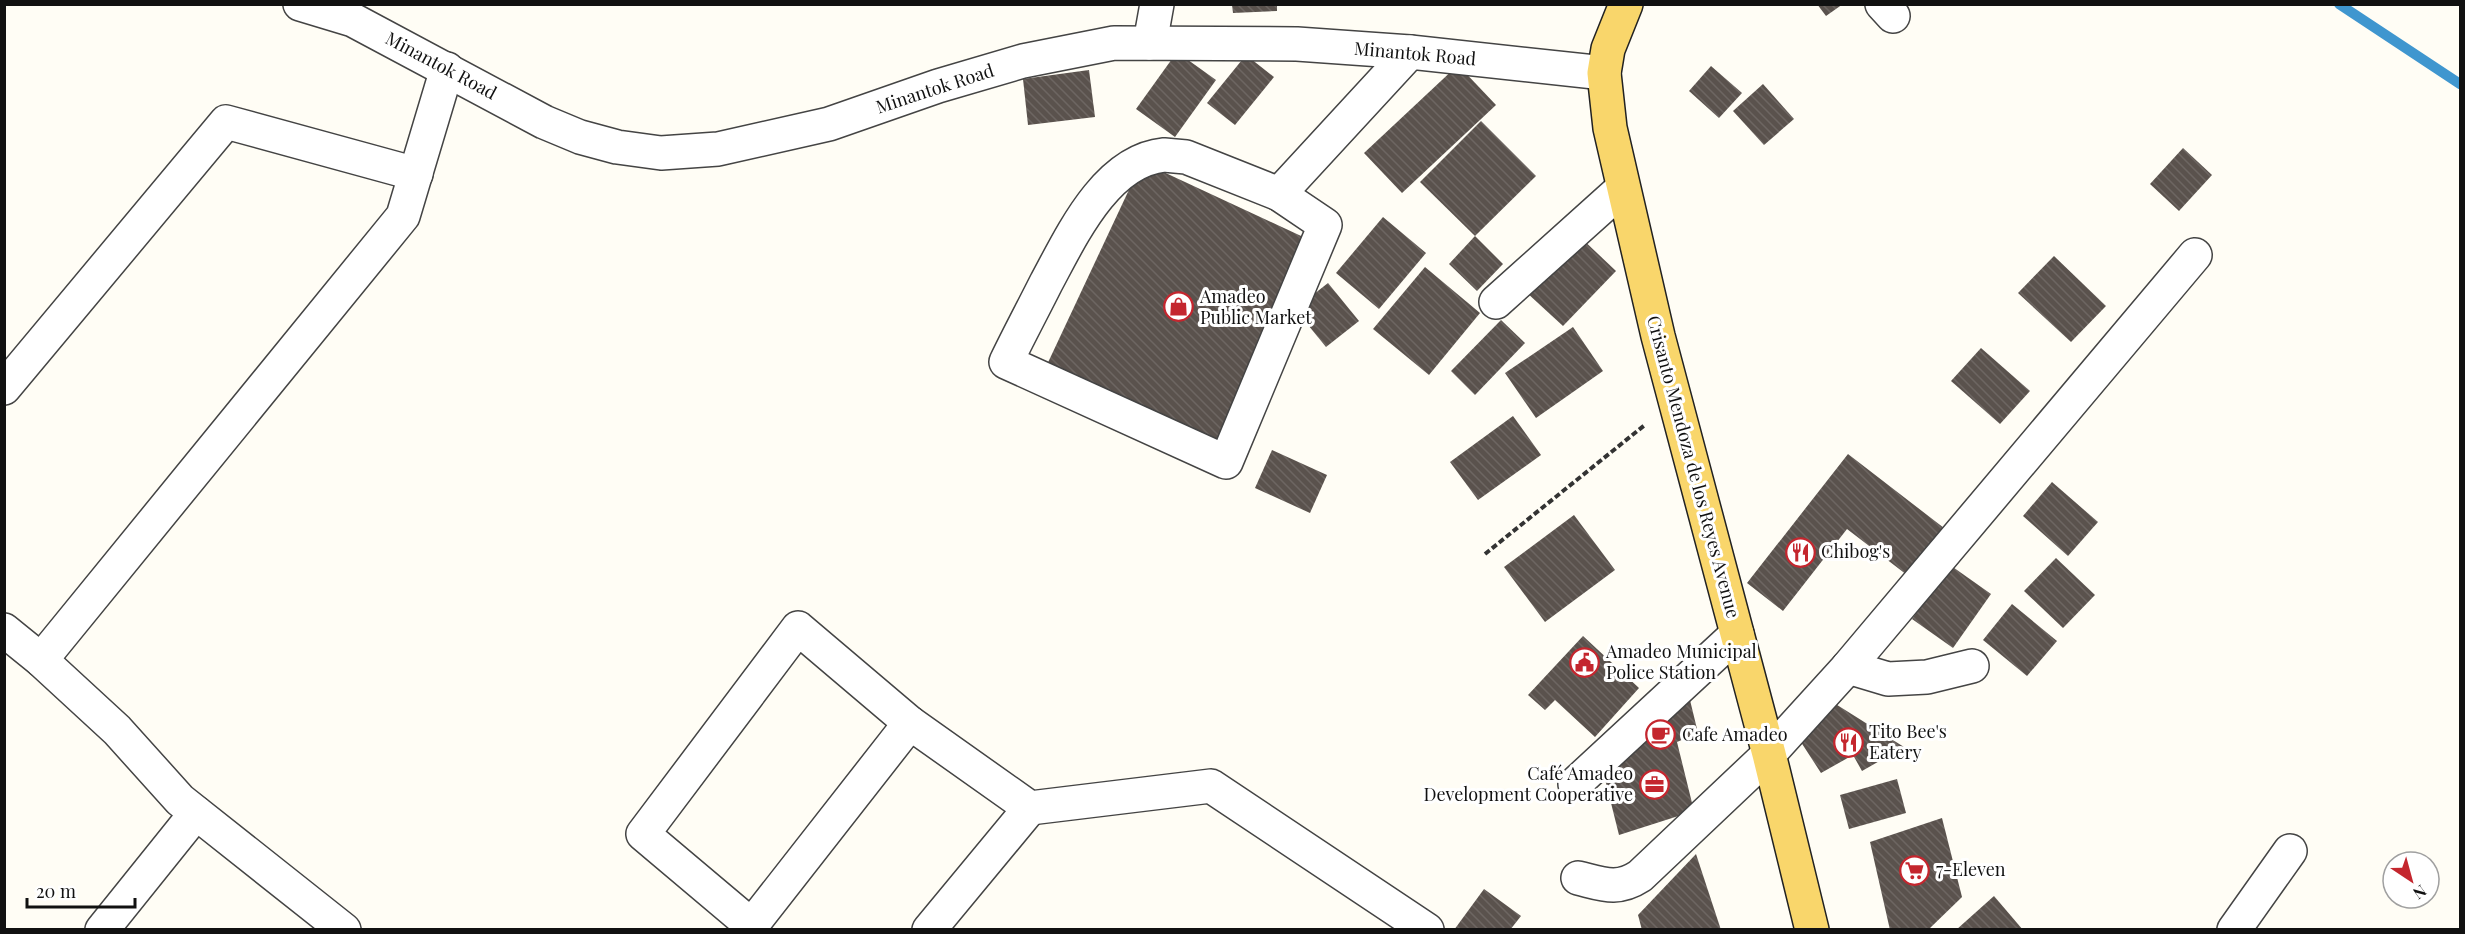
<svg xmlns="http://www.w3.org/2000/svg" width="2465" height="934" font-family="'Playfair Display',serif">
<defs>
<pattern id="building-back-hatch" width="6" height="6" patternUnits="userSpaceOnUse" patternTransform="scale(1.5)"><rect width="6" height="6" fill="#5a524d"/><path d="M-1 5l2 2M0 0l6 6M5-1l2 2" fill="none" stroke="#6d6662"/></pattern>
</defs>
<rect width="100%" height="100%" fill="#fffdf5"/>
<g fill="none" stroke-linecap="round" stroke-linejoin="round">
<!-- stream -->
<path stroke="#3f96cf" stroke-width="10" d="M2339,4L2460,84"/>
</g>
<!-- building -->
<g fill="url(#building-back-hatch)">
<path d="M1817,4H1843L1826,16Z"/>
<path d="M1232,5H1277V11L1233,13Z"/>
<path d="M1177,52L1216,80L1175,137L1136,109Z"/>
<path d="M1246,55L1274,77L1235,125L1207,103Z"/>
<path d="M1458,65L1496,105L1402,193L1364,153Z"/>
<path d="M1711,66L1742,93L1719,118L1689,91Z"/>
<path d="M1089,70L1095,117L1028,125L1023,79Z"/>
<path d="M1763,84L1794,119L1764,145L1733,111Z"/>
<path d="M1481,121L1536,176L1475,236L1420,182Z"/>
<path d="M2183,148L2212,175L2179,211L2150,184Z"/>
<path d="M1142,162L1314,242L1216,451L1044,371Z"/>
<path d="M1383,217L1426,253L1379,309L1336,273Z"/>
<path d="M1578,235L1616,271L1563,326L1526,292Z"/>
<path d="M1475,236L1503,264L1477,291L1449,264Z"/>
<path d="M2054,256L2106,306L2071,342L2018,293Z"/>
<path d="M1425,267L1480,313L1429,375L1373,329Z"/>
<path d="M1328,283L1359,321L1326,347L1295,309Z"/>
<path d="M1501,320L1525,343L1475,395L1451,371Z"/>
<path d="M1573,327L1603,371L1536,418L1505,373Z"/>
<path d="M1981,348L2030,391L2000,424L1951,381Z"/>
<path d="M1513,416L1541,455L1478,500L1450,462Z"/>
<path d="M1272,450L1327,475L1310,513L1255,488Z"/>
<path d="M1848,454L1944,528L1907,575L1847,529L1783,611L1747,583Z"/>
<path d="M2052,482L2098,522L2068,556L2023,516Z"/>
<path d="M1574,515L1615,570L1545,622L1504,567Z"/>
<path d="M2056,558L2095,595L2063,628L2024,591Z"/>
<path d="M1950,565L1991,594L1953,648L1912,619Z"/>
<path d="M2012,604L2057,641L2027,676L1983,640Z"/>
<path d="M1583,636L1639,688L1595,737L1555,700L1545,710L1528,695Z"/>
<path d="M1689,696L1698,733L1677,742L1694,811L1619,835L1602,767Z"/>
<path d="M1834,703L1904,747L1862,771L1853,755L1821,773L1797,736Z"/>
<path d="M1897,779L1906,813L1849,829L1840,795Z"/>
<path d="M1942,818L1962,897L1928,930H1890L1870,842Z"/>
<path d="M1696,854L1721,930H1642L1638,915Z"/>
<path d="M1484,889L1521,916L1510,930H1454Z"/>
<path d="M1994,896L2023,930H1956Z"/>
</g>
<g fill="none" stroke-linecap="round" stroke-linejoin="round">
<defs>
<g id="minor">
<path d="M300,4L353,20L544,122L580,137L617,147L661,153L718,149L829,124L938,86L1023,61L1114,43L1297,44L1410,52L1604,73"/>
<path d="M1882,4L1893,16"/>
<path d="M1150,43L1157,4"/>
<path d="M1164,155L1186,157L1279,194L1325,225L1226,462L1006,362C1019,335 1033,309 1046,283C1071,237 1105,161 1164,155Z"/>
<path d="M1279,194L1410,52"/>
<path d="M1496,302L1623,188"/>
<path d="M4,388L226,122L416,174"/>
<path d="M4,630L41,660L117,730L180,800L344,930"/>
<path d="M41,660L403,216L447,69"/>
<path d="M1848,667L1888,679L1927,677L1972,666"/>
<path d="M1575,784L1737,634"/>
<path d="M1578,878C1603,884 1617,891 1640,876L1769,754L1848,667L2195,255"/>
<path d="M751,925L643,834L798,628L910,723"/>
<path d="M102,930L196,813"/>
<path d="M748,930L910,723L1030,808L1211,786L1427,930"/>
<path d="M929,930L1030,808"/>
<path d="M2234,930L2290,851"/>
</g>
<path id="major" d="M1626,4L1608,49L1604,73L1610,128L1658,336L1769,754L1812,930"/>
</defs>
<!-- minor casing -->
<use href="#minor" stroke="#444" stroke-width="36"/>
<!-- major casing -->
<use href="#major" stroke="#222" stroke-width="36"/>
<!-- path -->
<path stroke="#333" stroke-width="4" stroke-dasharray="6 3" stroke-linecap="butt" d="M1485,554L1646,424"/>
<!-- minor -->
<use href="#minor" stroke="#fff" stroke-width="33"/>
<!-- major -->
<use href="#major" stroke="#f9d66b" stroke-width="33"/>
</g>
<!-- icons -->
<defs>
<symbol id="shop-ring" viewBox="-11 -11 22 22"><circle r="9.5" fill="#fff" stroke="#c4262e" stroke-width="1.5"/><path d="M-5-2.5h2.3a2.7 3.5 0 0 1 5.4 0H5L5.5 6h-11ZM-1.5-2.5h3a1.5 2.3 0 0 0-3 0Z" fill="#c4262e"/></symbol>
<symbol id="restaurant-ring" viewBox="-11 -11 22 22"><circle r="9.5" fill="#fff" stroke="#c4262e" stroke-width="1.5"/><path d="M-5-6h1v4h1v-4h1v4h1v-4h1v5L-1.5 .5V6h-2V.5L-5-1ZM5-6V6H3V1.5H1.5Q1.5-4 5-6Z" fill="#c4262e"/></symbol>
<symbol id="civic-ring" viewBox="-11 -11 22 22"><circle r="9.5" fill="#fff" stroke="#c4262e" stroke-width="1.5"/><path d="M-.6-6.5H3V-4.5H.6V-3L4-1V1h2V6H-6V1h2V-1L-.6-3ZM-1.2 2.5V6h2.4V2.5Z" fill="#c4262e"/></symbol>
<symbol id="cafe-ring" viewBox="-11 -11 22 22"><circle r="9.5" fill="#fff" stroke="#c4262e" stroke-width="1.5"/><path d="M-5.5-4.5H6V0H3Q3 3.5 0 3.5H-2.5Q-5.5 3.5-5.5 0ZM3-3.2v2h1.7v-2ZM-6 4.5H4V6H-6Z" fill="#c4262e"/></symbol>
<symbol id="office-ring" viewBox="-11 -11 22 22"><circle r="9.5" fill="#fff" stroke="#c4262e" stroke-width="1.5"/><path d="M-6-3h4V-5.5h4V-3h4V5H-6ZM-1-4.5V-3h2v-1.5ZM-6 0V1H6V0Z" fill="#c4262e"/></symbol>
<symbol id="supermarket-ring" viewBox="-11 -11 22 22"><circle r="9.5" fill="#fff" stroke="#c4262e" stroke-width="1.5"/><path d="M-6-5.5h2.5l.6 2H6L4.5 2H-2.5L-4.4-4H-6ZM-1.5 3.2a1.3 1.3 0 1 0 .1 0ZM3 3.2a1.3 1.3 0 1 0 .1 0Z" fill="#c4262e"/></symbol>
</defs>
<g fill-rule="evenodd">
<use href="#shop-ring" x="1162" y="290" width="33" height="33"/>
<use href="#restaurant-ring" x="1784" y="536" width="33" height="33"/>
<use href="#civic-ring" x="1568" y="646" width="33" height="33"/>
<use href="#cafe-ring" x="1644" y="718" width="33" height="33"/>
<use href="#restaurant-ring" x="1832" y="726" width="33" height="33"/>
<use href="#office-ring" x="1638" y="768" width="33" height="33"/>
<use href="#supermarket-ring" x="1898" y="854" width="33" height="33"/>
</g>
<g text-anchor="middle" stroke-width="6" stroke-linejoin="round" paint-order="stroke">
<!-- street labels -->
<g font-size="18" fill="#111" stroke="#fff">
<text transform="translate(1415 54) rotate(5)" y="6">Minantok Road</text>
<text transform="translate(441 66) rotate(28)" y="6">Minantok Road</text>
<text transform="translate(935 89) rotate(-18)" y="6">Minantok Road</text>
<text transform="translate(1693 467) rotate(75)" y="6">Crisanto Mendoza de los Reyes Avenue</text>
</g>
<!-- poi labels -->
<g font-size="18" fill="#111" stroke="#fff" text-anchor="start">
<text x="1200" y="303">Amadeo<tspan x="1200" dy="21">Public Market</tspan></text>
<text x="1821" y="558">Chibog's</text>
<text x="1606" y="658">Amadeo Municipal<tspan x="1606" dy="21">Police Station</tspan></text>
<text x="1869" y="738">Tito Bee's<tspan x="1869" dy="21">Eatery</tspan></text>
<text x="1682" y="741">Cafe Amadeo</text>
<text x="1633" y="780" text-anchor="end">Café Amadeo<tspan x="1633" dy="21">Development Cooperative</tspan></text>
<text x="1936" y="876">7-Eleven</text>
</g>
</g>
<!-- border -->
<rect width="2465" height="934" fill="none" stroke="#111111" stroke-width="12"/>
<!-- north arrow -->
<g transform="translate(2411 880) rotate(144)"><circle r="28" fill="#ffffff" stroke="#a0a0a0" stroke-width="1.5"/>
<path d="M0-4.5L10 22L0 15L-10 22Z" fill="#c4262e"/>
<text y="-9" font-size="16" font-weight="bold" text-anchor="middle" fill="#111111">N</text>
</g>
<!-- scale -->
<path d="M27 898v9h108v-9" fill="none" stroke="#111111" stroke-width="3"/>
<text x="36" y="898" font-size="18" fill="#111111" stroke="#ffffff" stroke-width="4.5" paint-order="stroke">20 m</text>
</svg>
